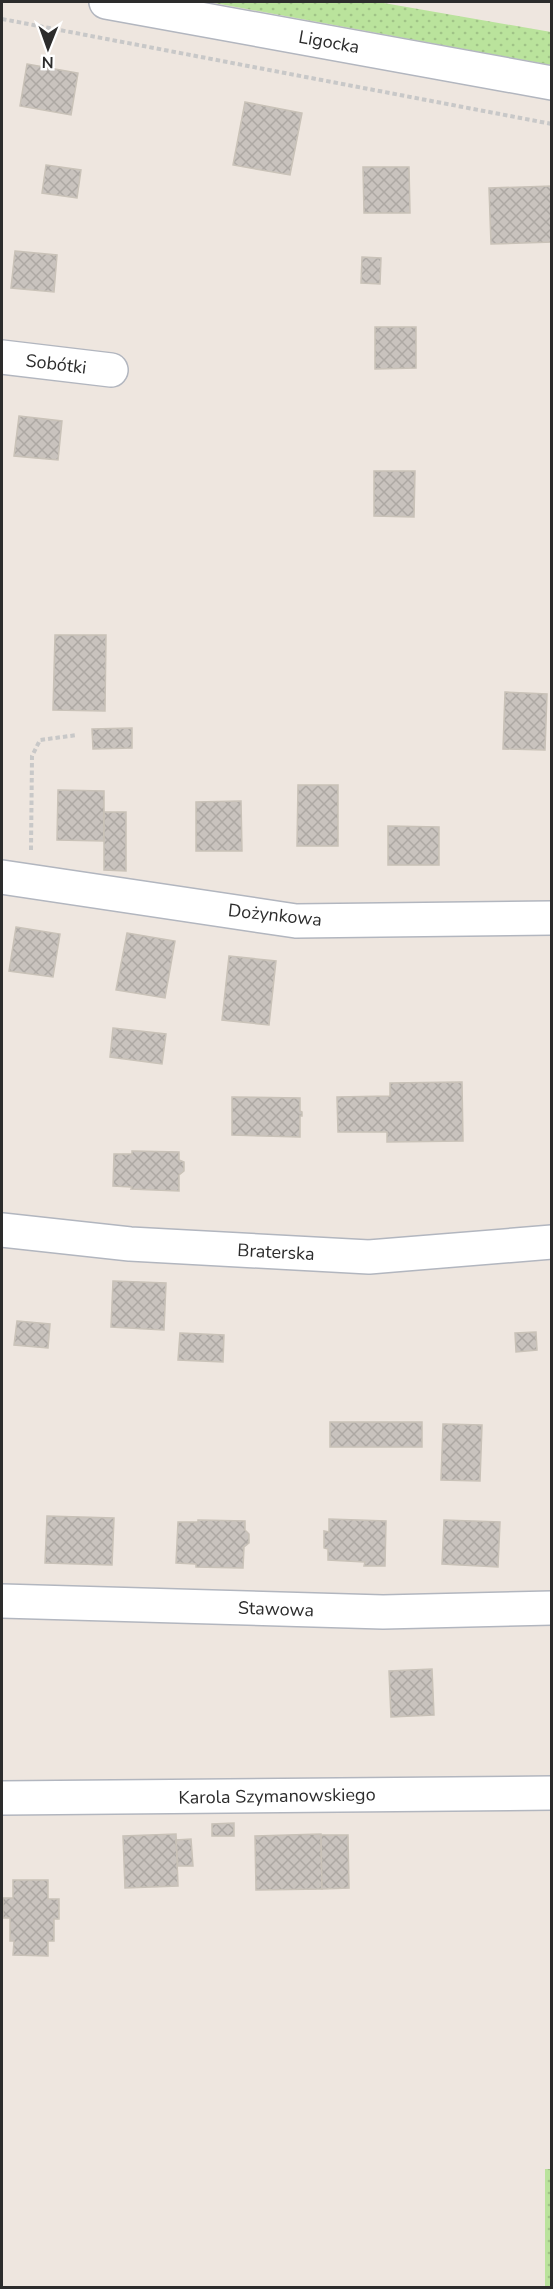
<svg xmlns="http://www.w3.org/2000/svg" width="553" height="2289" font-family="'Nunito Sans',sans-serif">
<defs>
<pattern id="grass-dots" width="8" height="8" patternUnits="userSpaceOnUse" patternTransform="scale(1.5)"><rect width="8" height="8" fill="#bae39c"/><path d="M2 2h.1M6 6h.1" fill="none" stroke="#a0c387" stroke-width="1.8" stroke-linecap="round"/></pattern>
<pattern id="building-cross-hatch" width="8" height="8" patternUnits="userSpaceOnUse" patternTransform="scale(1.5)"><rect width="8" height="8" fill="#c9c3be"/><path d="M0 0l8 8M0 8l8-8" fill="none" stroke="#ada8a3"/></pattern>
</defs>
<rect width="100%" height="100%" fill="#eee6df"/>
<!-- grass -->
<g fill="url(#grass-dots)">
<path d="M209,2H378L551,32V65Z"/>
<rect x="545" y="2169" width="6" height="118"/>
</g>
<!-- building -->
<g fill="url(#building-cross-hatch)" stroke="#c9c2b8" stroke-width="1.5">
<path d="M27,64L78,73L71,115L20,106Z"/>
<path d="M245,102L302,113L290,175L233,165Z"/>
<path d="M46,165L81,170L77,198L42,193Z"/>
<path d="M363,167H409L410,213H364Z"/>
<path d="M552,186V242L491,244L489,188Z"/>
<path d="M15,251L57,255L54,292L11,288Z"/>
<path d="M362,257L381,258L380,284L361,283Z"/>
<path d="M375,327H416V368L375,369Z"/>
<path d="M19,416L62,421L58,460L14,456Z"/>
<path d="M374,471H415L414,517L374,516Z"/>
<path d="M55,635H106L105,711L53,710Z"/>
<path d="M505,692L547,694L545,750L503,749Z"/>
<path d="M132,728V748L93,749L92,729Z"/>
<path d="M298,785H338V846H297Z"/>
<path d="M58,790L104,791V841L57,840Z"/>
<path d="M241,801L242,851H196V802Z"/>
<path d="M104,812H126V871L104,870Z"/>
<path d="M388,826L439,827V865H388Z"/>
<path d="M16,927L60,934L53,977L9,971Z"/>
<path d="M127,933L175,941L165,998L116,990Z"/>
<path d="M229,956L276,961L269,1025L222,1020Z"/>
<path d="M113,1028L166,1034L162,1064L110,1057Z"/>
<path d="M462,1082L463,1141L387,1142V1132H338L337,1097L390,1096V1083Z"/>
<path d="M232,1097L300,1098V1111L302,1112V1116H300V1137L232,1135Z"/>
<path d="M132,1151L179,1152V1160L184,1162V1171L179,1175V1191L131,1189L132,1187L113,1186L114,1154H132Z"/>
<path d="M113,1281L166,1283L164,1330L111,1327Z"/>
<path d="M17,1321L50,1324L48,1348L14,1345Z"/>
<path d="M536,1332L537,1350L516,1352L515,1333Z"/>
<path d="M180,1333L224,1335L223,1362L178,1360Z"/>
<rect x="330" y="1422" width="92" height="25"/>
<path d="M443,1424L482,1425L480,1481L441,1480Z"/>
<path d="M47,1516L114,1518L112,1565L45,1563Z"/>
<path d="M329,1519L386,1521L385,1566H364L365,1562L328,1560V1549L324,1548V1531L329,1532Z"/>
<path d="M198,1520L245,1521V1530L249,1534V1543L244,1547L243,1568L196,1567V1564L176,1563L178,1522H198Z"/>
<path d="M444,1520L500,1522L498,1567L442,1564Z"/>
<path d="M432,1669L434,1715L391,1717L389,1671Z"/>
<path d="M234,1823V1836H212V1824Z"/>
<path d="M176,1834L178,1886L125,1888L123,1836Z"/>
<path d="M321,1834L322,1889L256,1890L255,1836Z"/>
<path d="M321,1835H348L349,1888L322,1889Z"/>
<path d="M191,1839L193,1866H178L176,1840Z"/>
<path d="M13,1880H48V1899H59V1919H54V1941H48V1956L13,1955L14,1941H10V1918H3V1898H13Z"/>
</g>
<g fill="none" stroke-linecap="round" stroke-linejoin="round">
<defs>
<g id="minor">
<path d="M2,357L111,370"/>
<path d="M2,877L296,921L552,918"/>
<path d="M2,1230L130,1244L369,1257L552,1242"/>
<path d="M2,1601L383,1612L552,1608"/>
<path d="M2,1798L552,1793"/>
</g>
<path id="tertiary" d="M106,2L552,83"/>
</defs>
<!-- minor casing -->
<use href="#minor" stroke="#b2b6bf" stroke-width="36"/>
<!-- tertiary casing -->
<use href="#tertiary" stroke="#b2b6bf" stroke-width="36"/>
<!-- path -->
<g stroke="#c8c8c8" stroke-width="4" stroke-dasharray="4.5 3" stroke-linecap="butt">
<path d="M2,19L552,124"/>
<path d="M31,850L32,756L40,740L77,735"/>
</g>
<!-- minor -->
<use href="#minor" stroke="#fff" stroke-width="33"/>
<!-- tertiary -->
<use href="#tertiary" stroke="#fff" stroke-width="33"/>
</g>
<g text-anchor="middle" stroke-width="6" stroke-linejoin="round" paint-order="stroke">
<!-- street labels -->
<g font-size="18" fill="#2c2c2c" stroke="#fff">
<text transform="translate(329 42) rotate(10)" y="6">Ligocka</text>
<text transform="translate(56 364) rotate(7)" y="6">Sobótki</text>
<text transform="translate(275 915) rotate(6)" y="6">Dożynkowa</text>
<text transform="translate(276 1252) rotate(3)" y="6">Braterska</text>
<text transform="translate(276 1609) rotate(2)" y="6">Stawowa</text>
<text transform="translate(277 1796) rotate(-1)" y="6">Karola Szymanowskiego</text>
</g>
</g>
<!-- border -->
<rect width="553" height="2289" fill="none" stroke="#2c2c2c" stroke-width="6"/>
<!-- north arrow -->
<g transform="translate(48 48) rotate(181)" stroke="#ffffff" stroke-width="4.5" paint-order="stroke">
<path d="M0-4.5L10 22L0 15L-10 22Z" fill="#2c2c2c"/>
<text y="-9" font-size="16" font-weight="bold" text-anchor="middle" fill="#2c2c2c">N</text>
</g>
</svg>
